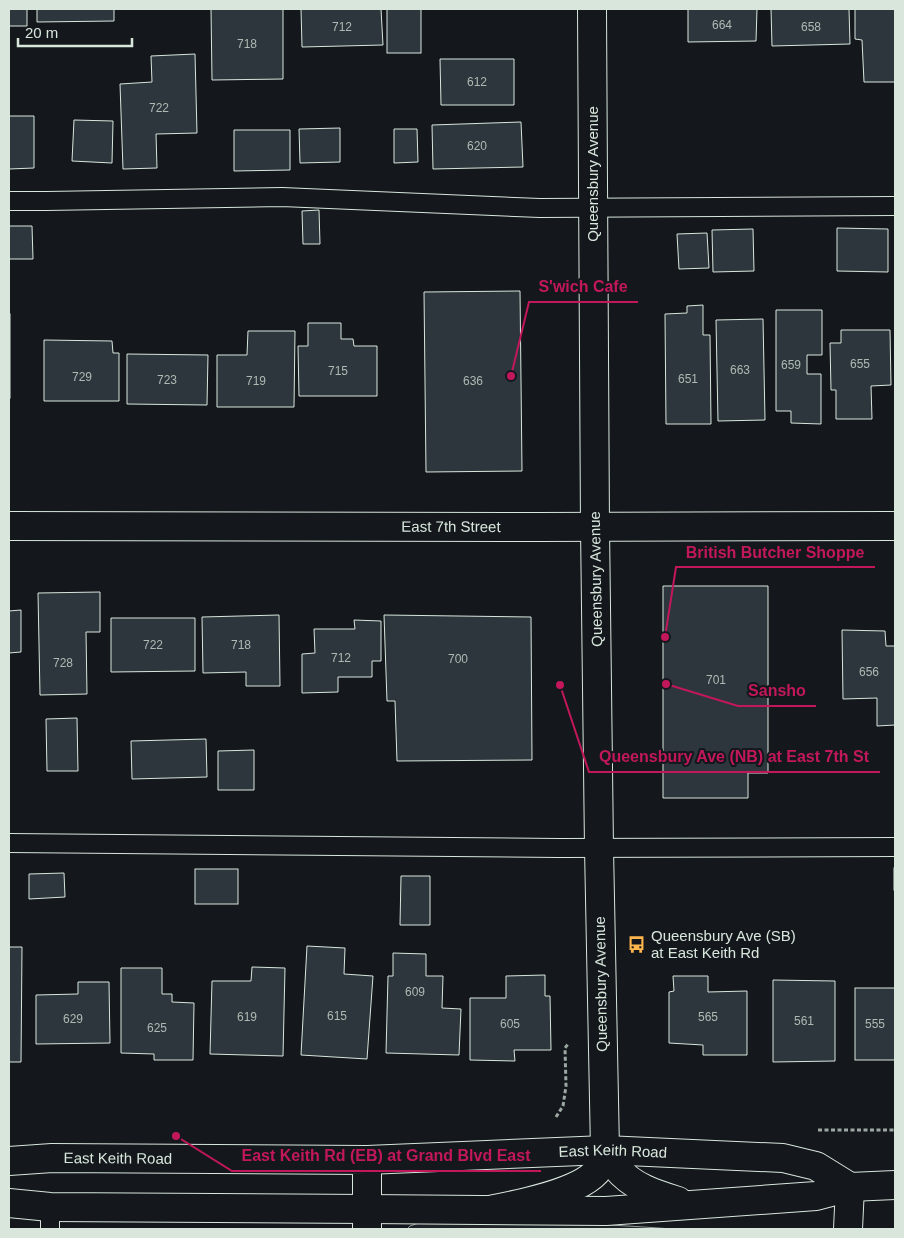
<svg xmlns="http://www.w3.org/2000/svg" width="904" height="1238" font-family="Arial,sans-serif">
<rect width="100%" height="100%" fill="#14181c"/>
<!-- green -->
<path fill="#202428" stroke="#939e99" d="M427,1220C509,1220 591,1223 673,1229H407L410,1226Z"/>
<!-- building -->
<g fill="#2c363c" stroke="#d8e6dc">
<rect x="9" y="9" width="18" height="17"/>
<path d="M37,9H114V21L37,22Z"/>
<path d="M211,9H283V79L212,80Z"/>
<path d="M301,9H381L383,45L302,47Z"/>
<rect x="387" y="9" width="34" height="44"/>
<path d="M688,9H757L756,41L688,42Z"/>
<path d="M771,9H849L850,44L772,46Z"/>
<path d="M855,9H895V82H864L862,40L855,39Z"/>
<path d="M195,54L197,133L156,134L157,168L123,169L120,84L152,82L151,56Z"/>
<path d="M440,59H514V105H441Z"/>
<path d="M9,116H34V168L9,169Z"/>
<path d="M74,120L113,121L112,163L72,161Z"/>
<path d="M521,122L523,167L433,169L432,125Z"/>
<path d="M340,128V162L300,163L299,129Z"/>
<path d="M394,129H417L418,162L394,163Z"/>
<path d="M234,130H290V170L234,171Z"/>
<path d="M319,210L320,244H303L302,211Z"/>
<path d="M9,226H32L33,259H9Z"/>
<path d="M837,228L888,229V272L837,271Z"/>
<path d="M753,229L754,271L713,272L712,230Z"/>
<path d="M707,233L709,268L679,269L677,234Z"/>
<path d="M520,291L522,471L426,472L424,292Z"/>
<path d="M703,305V335H710L711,424H666L665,314L687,313V306Z"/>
<path d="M776,310H822V355H807V374H821V424L791,423V411H776Z"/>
<rect x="9" y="314" width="1" height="84"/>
<path d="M763,319L765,420L718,421L716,320Z"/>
<path d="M308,323H341V339H353L354,346H377V396H299L298,346H308Z"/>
<path d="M841,330H890L891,385L871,386L872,419H836V390H831L830,343H841Z"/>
<path d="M248,331H295L294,407H217V355H247Z"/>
<path d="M44,340L112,341L113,353H119V401H44Z"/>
<path d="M127,354L208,355L207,405L127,404Z"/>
<path d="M663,586H768V773H748V798H663Z"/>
<path d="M100,592V632H86L87,694L40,695L38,593Z"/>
<path d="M21,610V652L9,653V611Z"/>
<path d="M279,615L280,686H246V672L203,673L202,617Z"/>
<path d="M384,615L531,617L532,760L397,761L395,701H387Z"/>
<path d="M111,618H195V671L111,672Z"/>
<path d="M354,620L381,621V661H372V677H338V692L302,693V654L315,653L314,629H355Z"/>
<path d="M842,630L885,631L886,646H895V725L877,726V698L843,699Z"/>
<path d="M77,718L78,771H47L46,719Z"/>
<path d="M206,739L207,777L132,779L131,741Z"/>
<path d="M254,750V790H218V751Z"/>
<rect x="894" y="868" width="1" height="22"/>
<rect x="195" y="869" width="43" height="35"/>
<path d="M64,873L65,897L29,899V874Z"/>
<path d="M401,876H430V925H400Z"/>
<path d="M307,946L345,948L344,974L373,976L367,1059L301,1055Z"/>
<path d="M9,947H22L21,1062H9Z"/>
<path d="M393,953L426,954V976H443L442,1008L461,1009L459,1055L386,1053L388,976H393Z"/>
<path d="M252,967L285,968L283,1056L210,1054L212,981H251Z"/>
<path d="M121,968H162V994H172V1002L194,1003L193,1060H154V1054L121,1053Z"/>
<path d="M545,975V996H550L551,1050H514L515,1061L470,1060V998H506V976Z"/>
<path d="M673,976H708V992L747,991V1055H703V1045L669,1043V992L674,991Z"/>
<path d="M773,980L835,981V1061L773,1062Z"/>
<path d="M78,982H109L110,1043L36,1044V995L78,994Z"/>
<rect x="855" y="988" width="40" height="72"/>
</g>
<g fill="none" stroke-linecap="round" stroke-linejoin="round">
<defs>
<g id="service">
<path d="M9,201H46L282,197L540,208L895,206"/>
<path d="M9,843L559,848L895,847"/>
<path d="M50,1207V1229"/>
</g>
<g id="minor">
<path id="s1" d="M9,526L537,527L895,526"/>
<path d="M848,1229L850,1187"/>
</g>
<g id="tertiary">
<path d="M605,1150C609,1155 612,1162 616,1167C632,1187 655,1194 678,1201"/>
<path id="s2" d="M367,1160L605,1150L783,1158L816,1166L850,1187"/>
<path d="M367,1209L606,1211L816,1196L850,1187L895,1185"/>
<path d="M490,1210C518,1204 588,1192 601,1165C604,1161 604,1155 605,1150L599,848L595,527L592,9"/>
</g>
<g id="secondary">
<path id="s3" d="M9,1161L52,1158L367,1160V1229"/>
<path d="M9,1203L50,1207L367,1209"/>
</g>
</defs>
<!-- service casing -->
<use href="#service" stroke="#d8e6dc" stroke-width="20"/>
<!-- minor casing -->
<use href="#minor" stroke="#d8e6dc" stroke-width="30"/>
<!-- tertiary casing -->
<use href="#tertiary" stroke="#d8e6dc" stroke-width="30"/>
<!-- secondary casing -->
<use href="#secondary" stroke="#d8e6dc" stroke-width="30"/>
<!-- path -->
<g stroke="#9da8a2" stroke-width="3" stroke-dasharray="4 2.5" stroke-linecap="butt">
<path d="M556,1117L563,1106L566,1086L565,1048L568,1044"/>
<path d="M818,1130H895"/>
</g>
<!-- service -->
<use href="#service" stroke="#14181c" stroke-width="18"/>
<!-- minor -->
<use href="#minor" stroke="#14181c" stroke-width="28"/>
<!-- tertiary -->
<use href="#tertiary" stroke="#14181c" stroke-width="28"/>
<!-- secondary -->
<use href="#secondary" stroke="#14181c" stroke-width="28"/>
</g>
<!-- icons -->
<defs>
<symbol id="bus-bare" viewBox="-9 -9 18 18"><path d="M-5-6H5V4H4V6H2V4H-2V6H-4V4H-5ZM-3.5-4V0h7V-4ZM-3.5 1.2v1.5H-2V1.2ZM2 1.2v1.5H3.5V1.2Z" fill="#ffb74d" stroke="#14181c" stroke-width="2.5" paint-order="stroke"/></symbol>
</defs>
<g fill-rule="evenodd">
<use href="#bus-bare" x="624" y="932" width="25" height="25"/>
</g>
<g text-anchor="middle" stroke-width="4" stroke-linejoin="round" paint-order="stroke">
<!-- number labels -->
<g font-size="12" fill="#adbab4">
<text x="722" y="29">664</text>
<text x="342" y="31">712</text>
<text x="811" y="31">658</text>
<text x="247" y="48">718</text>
<text x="477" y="86">612</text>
<text x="159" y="112">722</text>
<text x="477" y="150">620</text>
<text x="860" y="368">655</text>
<text x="791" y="369">659</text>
<text x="740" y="374">663</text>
<text x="338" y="375">715</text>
<text x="82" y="381">729</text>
<text x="688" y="383">651</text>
<text x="167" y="384">723</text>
<text x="256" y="385">719</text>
<text x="473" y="385">636</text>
<text x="153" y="649">722</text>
<text x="241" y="649">718</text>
<text x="341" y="662">712</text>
<text x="458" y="663">700</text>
<text x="63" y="667">728</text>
<text x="869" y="676">656</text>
<text x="716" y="684">701</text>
<text x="415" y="996">609</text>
<text x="337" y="1020">615</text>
<text x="247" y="1021">619</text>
<text x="708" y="1021">565</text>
<text x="73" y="1023">629</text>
<text x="804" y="1025">561</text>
<text x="510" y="1028">605</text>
<text x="875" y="1028">555</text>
<text x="157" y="1032">625</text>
</g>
<!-- street labels -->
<g font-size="15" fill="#d8e6dc" stroke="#14181c">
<text transform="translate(593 174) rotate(-90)" y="5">Queensbury Avenue</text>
<text dy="5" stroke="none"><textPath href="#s1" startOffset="442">East 7th Street</textPath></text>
<text transform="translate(596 579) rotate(-91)" y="5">Queensbury Avenue</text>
<text transform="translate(601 984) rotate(-91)" y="5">Queensbury Avenue</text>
<text dy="5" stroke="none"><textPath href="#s2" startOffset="246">East Keith Road</textPath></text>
<text dy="5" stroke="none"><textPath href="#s3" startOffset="109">East Keith Road</textPath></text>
</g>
<!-- poi labels -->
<g font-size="15" fill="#d8e6dc" stroke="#14181c" text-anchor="start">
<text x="651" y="941">Queensbury Ave (SB)<tspan x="651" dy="17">at East Keith Rd</tspan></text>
</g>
</g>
<!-- callouts -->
<path fill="none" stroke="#c2185b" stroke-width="2" d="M511 376L529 302H638M665 637L676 567H875M666 684L738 706H816M560 685L589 772H880M176 1136L232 1171H541"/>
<g fill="#c2185b" stroke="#14181c" stroke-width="2">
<circle cx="511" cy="376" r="5"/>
<circle cx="665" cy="637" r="5"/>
<circle cx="666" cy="684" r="5"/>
<circle cx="560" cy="685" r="5"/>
<circle cx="176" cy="1136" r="5"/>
</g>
<g font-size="16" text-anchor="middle" font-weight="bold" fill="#c2185b" stroke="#14181c" stroke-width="4" stroke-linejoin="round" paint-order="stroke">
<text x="583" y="292">S'wich Cafe</text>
<text x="775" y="558">British Butcher Shoppe</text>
<text x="777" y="696">Sansho</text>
<text x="734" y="762">Queensbury Ave (NB) at East 7th St</text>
<text x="386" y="1161">East Keith Rd (EB) at Grand Blvd East</text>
</g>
<!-- border -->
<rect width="904" height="1238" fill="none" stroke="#d8e6dc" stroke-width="20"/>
<!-- scale -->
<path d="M18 38v8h114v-8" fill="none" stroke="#d8e6dc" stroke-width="2.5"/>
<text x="25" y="38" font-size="15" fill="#d8e6dc" stroke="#14181c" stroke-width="4" paint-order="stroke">20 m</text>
</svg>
